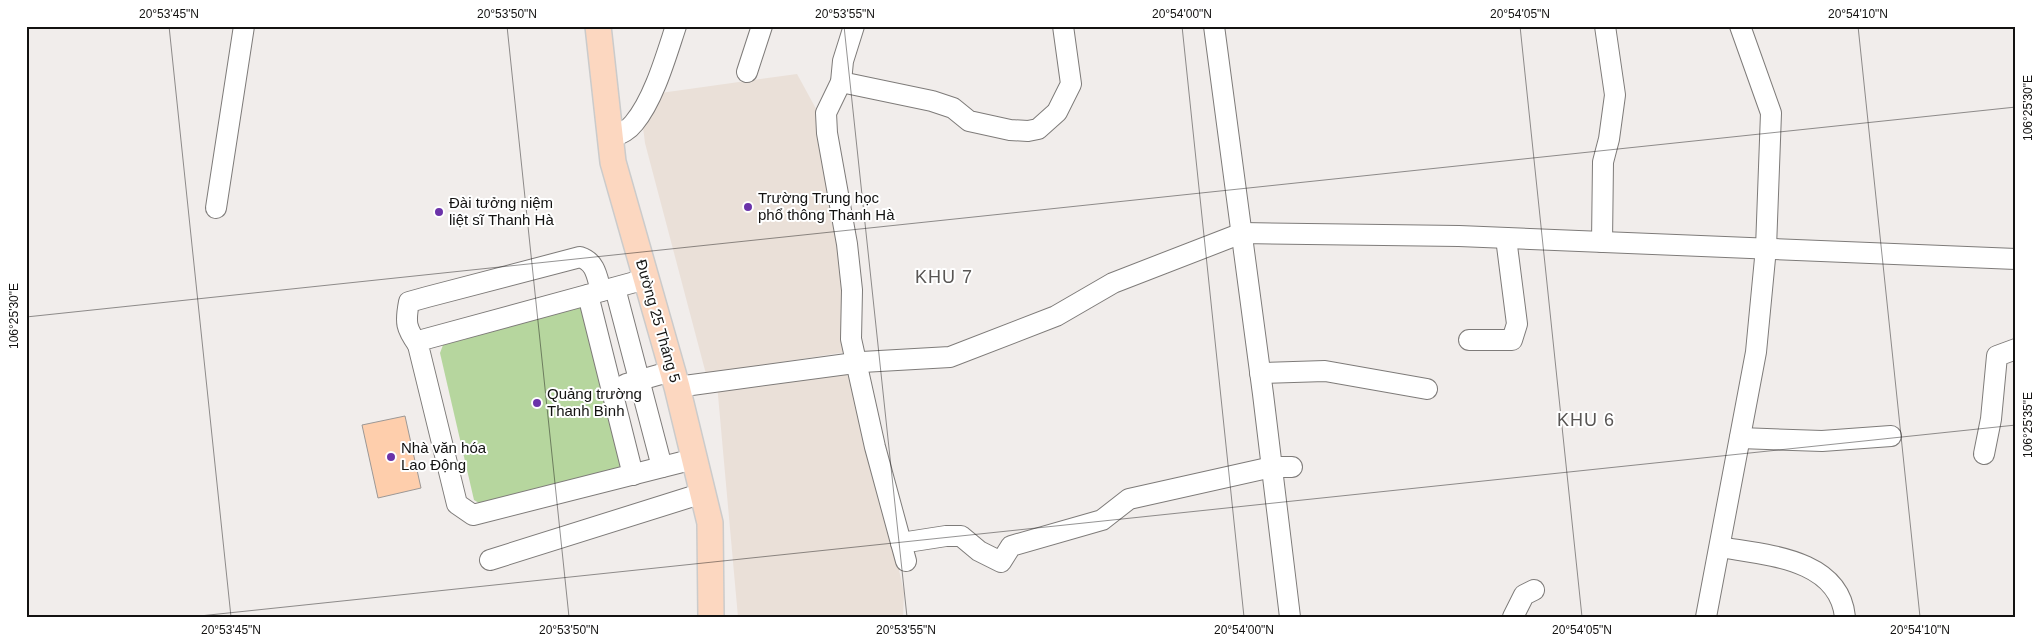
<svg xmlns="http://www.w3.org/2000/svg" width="2042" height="643" font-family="Helvetica,sans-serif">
<rect width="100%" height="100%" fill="#f1edeb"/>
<!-- built -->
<g fill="#eae0d8">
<path d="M797,74L820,116L842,271L846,352L706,374L645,143L639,96Z"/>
<path d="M854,373L904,592L903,617H738L717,384Z"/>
</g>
<!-- green -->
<path fill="#b6d69e" d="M579,307H585L621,467L479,503L474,500L440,353L443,345Z"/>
<!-- building -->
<path fill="#feceac" stroke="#9c9896" d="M405,416L421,488L378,498L362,425Z"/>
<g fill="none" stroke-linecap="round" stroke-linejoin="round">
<defs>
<g id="minor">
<path d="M854,26L843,61L841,82L826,113L827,133L847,244L852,290L851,339L875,447L906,561"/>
<path d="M1214,26L1263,394L1290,617"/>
<path d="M747,72L762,26"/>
<path d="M841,82L932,101L953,108L969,121L1010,130L1028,131L1038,129L1057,112L1071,84L1063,26"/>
<path d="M611,138C620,134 628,131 634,123C654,99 666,56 676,26"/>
<path d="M216,208L244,26"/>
<path d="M1602,242L1603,162L1609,139L1615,95L1605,26"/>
<path d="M646,279L422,340L418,345L457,504L473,515L694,459"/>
<path d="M615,288L662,467"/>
<path d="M588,295L633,475"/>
<path d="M1469,340H1512L1517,324L1506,238"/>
<path d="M418,345C406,328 405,323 409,302L427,297L580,257C596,262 597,277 601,291"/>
<path d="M1260,373L1325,371L1427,389"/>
<path d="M626,384L672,371"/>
<path d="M677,387L862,362L950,357L1056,316L1113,283L1242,233L1459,236L2016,259"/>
<path d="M1740,438L1822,441L1891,436"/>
<path d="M1984,454L1991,419L1997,356L2016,349"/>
<path d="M901,543L946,536H961L979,551L1001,562L1011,546L1102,520L1129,499L1272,467H1292"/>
<path d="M1720,547C1765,555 1839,558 1845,617"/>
<path d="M490,560L703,493"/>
<path d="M1513,617L1524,595L1534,590"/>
<path d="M1706,617L1756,352L1766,248L1771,113L1740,26"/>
</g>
<path id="major" d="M598,26L613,162L677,387L710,523L711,617"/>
</defs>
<!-- minor casing -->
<use href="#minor" stroke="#7e7b79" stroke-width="22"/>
<!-- major casing -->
<use href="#major" stroke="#cbcbcb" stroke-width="28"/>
<!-- minor -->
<use href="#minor" stroke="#fff" stroke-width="20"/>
<!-- major -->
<use href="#major" stroke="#fcd7c0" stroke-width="25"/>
</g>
<!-- ticks -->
<path fill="none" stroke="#131211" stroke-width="1" stroke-opacity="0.45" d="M169,26L231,617M507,26L569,617M844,26L907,617M1182,26L1244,617M1520,26L1582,617M1858,26L1920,617M26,317L2016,107M190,617L2016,425"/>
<!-- markers -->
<g fill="#6b33a9" stroke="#fff" stroke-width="2">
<circle cx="748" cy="207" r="5"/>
<circle cx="439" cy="212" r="5"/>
<circle cx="537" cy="403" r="5"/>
<circle cx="391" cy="457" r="5"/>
</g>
<g text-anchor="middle" stroke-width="4" stroke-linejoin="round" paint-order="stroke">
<!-- poi labels -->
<g font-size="15" fill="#131211" stroke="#fff" text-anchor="start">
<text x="758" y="203">Trường Trung học<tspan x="758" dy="17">phổ thông Thanh Hà</tspan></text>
<text x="449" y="208">Đài tưởng niệm<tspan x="449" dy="17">liệt sĩ Thanh Hà</tspan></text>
<text x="547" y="399">Quảng trường<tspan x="547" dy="17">Thanh Bình</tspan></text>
<text x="401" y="453">Nhà văn hóa<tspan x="401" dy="17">Lao Động</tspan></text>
</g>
<!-- street labels -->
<g font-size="15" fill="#131211" stroke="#fff">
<text transform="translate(658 321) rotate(74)" y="5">Đường 25 Tháng 5</text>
</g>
<!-- quarter labels -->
<g font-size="18" letter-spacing="1" fill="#595654" stroke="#fff">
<text x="944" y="283">KHU 7</text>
<text x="1586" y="426">KHU 6</text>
</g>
</g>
<!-- border -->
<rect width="2042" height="643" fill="none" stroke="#ffffff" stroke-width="55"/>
<rect x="28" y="28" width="1986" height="588" fill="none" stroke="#131211" stroke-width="2"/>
<g font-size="12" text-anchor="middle" fill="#131211">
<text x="169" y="18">20°53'45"N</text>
<text x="507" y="18">20°53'50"N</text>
<text x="845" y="18">20°53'55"N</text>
<text x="1182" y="18">20°54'00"N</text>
<text x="1520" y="18">20°54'05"N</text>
<text x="1858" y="18">20°54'10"N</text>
<text transform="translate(2028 108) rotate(-90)" y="4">106°25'30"E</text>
<text transform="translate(14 316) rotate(-90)" y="4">106°25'30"E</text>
<text transform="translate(2028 425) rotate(-90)" y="4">106°25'35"E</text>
<text x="231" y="634">20°53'45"N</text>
<text x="569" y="634">20°53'50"N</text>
<text x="906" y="634">20°53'55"N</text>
<text x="1244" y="634">20°54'00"N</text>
<text x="1582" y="634">20°54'05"N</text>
<text x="1920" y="634">20°54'10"N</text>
</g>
</svg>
